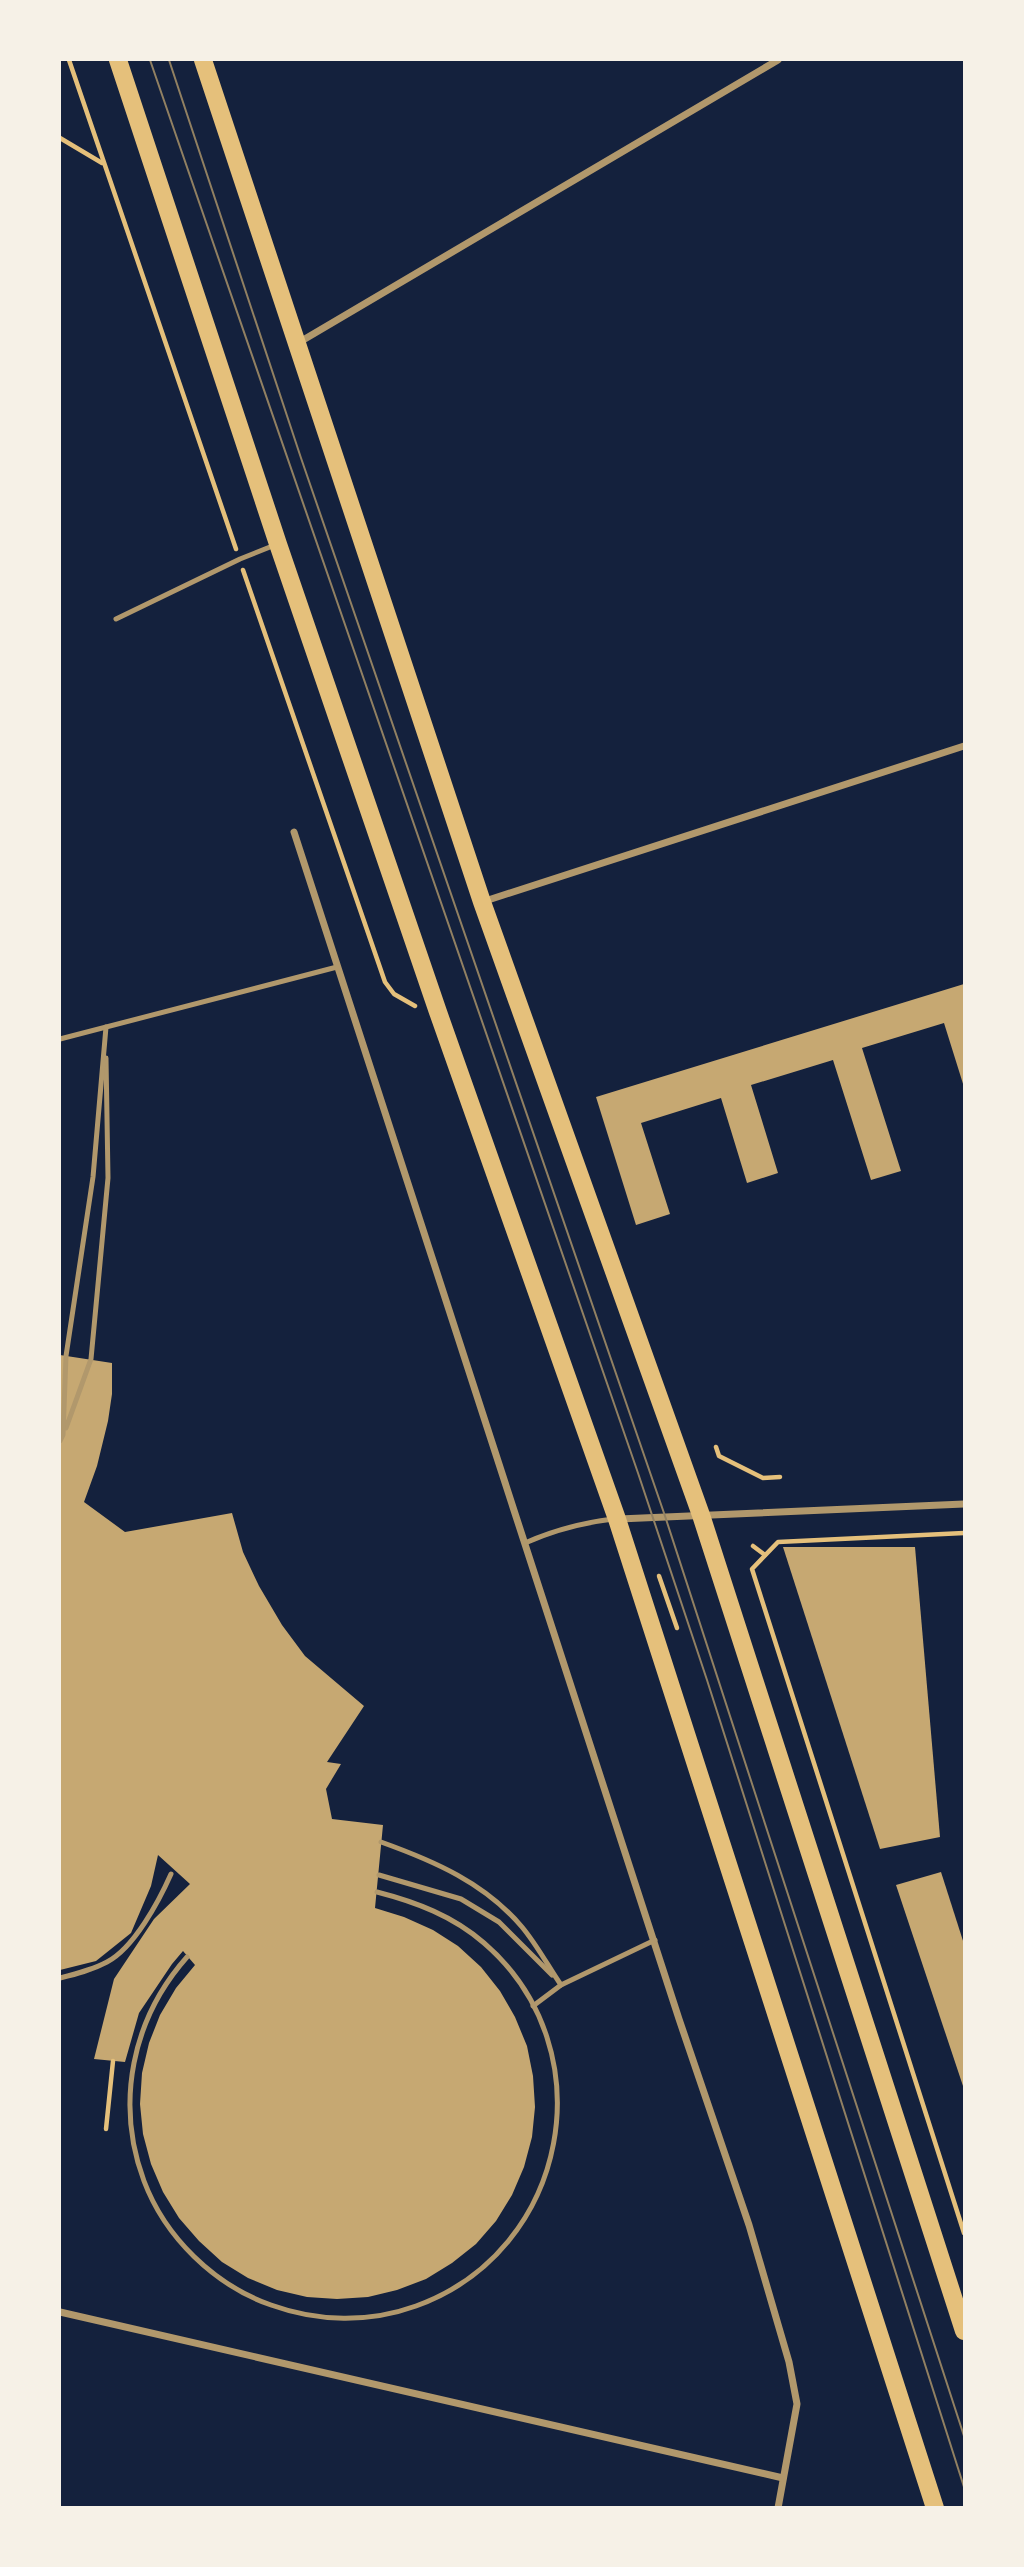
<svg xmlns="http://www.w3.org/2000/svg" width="1024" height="2567" font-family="'DM Sans',sans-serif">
<rect width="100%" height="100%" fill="#14213d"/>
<!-- building -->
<g fill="#c6a872">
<path d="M964,984V1087L944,1023L862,1048L901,1171L871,1180L833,1060L751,1085L778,1173L747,1183L721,1098L641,1123L670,1214L636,1225L596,1097Z"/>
<path d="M60,1355L112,1363V1394L108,1421L97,1466L84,1502L125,1532L232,1513L243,1552L259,1586L282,1625L305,1656L364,1706L327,1762L341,1764L326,1789L332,1819L383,1825L375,1908L404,1917L433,1930L458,1946L481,1967L500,1991L515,2017L527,2046L533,2076L535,2107L532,2137L524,2167L512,2195L496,2221L476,2244L452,2263L426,2279L397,2290L368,2297L337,2299L307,2297L277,2290L248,2278L222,2262L199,2241L179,2218L163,2192L151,2164L143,2134L140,2104L142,2073L149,2043L160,2015L176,1988L195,1965L183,1951L172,1964L139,2013L125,2062L94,2059L114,1979L154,1919L190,1884L158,1855L151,1886L131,1933L96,1961L60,1970Z"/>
<path d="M783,1547H915L940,1837L880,1849Z"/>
<path d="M941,1872L964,1944V2089L896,1885Z"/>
</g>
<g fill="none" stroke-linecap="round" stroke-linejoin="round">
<!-- path -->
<g stroke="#e5c07b" stroke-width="4.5">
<path d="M69,60L236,549"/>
<path d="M60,138L102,163"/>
<path d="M243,570L385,982L394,994L415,1006"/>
<path d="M716,1447L719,1456L763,1478L780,1477"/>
<path d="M964,1533L778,1542L752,1569L964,2233"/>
<path d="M753,1546L765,1555"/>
<path d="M659,1576L677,1628"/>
<path d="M106,2129L113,2061"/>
</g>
<!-- service -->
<g stroke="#b1986c" stroke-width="5">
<path d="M116,619L240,559L275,545"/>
<path d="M60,1039L337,967"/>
<path d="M66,1428L91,1359L108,1178L106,1058"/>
<path d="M60,1441L63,1435L66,1356L93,1177L106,1027"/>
<path d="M525,1543C554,1530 581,1523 613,1519"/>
<path d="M381,1842C434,1861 485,1883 522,1927C537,1945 548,1966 561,1985"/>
<path d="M379,1875L461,1899L499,1922L552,1975"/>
<path d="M187,1957C132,2019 115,2103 144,2181C165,2237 214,2285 271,2305C318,2322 369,2323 416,2306C569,2251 607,2049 484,1943C453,1916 416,1902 377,1892"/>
<path d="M60,1978C76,1974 92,1970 107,1962C134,1948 159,1901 171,1874"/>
<path d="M533,2006L561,1985L655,1940"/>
</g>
<!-- minor -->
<g stroke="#b1986c" stroke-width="7">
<path d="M298,343L778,60"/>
<path d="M294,832L679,2019L749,2225L789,2362L797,2404L778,2508"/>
<path d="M482,902L964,746"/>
<path d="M619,1519L964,1504"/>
<path d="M60,2312L783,2478"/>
</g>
<!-- primary -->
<g stroke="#e5c07b" stroke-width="18">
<path d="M118,60L278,544L438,1012L617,1519L935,2508"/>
<path d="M203,60L482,902L701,1515L964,2331"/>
</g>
<!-- tram -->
<g stroke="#918062" stroke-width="2">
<path d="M150,60L638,1473L707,1680L964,2487"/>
<path d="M169,60L301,458L665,1516L964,2436"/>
</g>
</g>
<!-- border -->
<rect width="1024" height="2567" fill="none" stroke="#f6f1e7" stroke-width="122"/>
</svg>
